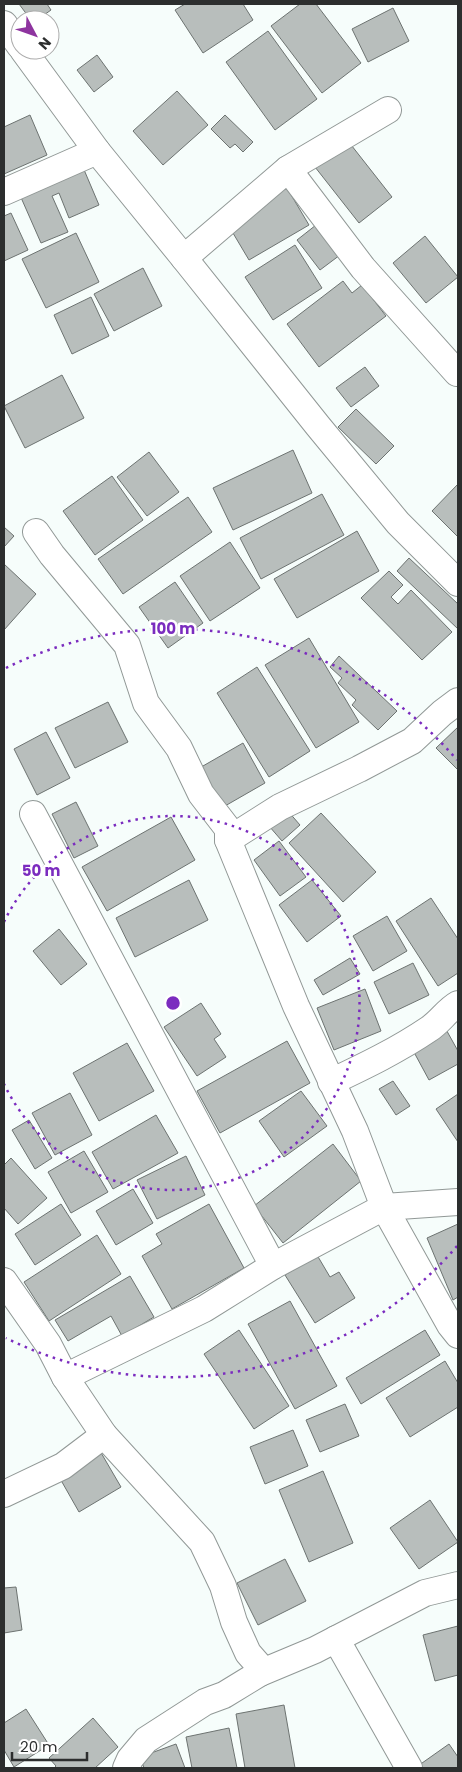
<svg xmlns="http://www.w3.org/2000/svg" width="462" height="1772" font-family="Poppins,sans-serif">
<rect width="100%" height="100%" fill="#f6fdfb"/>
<!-- building -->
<g fill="#b8bebc" stroke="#6d7371">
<path d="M19,4H47L51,10L37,20H31Z"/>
<path d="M185,4H243L253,20L203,53L175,10Z"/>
<path d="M300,4H316L361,63L322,93L271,26Z"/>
<path d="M393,8L409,41L368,62L352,29Z"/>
<path d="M268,31L317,99L275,130L226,62Z"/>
<path d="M97,55L113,77L94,92L77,70Z"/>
<path d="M177,91L208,125L163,165L133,131Z"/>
<path d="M30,115L47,155L4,174V127Z"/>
<path d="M225,115L253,142L243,152L235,144L230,148L211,129Z"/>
<path d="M348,141L392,197L359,223L315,167Z"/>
<path d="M82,165L99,205L69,218L59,193L52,196L68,232L41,243L19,193Z"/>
<path d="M287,188L309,225L249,260L227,223Z"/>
<path d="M11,213L28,250L4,261V216Z"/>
<path d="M316,225L340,255L320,270L297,240Z"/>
<path d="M76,233L99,282L46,308L22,259Z"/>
<path d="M425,236L458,277L426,303L393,263Z"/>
<path d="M295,245L322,288L273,320L245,277Z"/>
<path d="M143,268L162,306L114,331L94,294Z"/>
<path d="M343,281L352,293L362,285L386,316L319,367L287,324Z"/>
<path d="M91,297L109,336L72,354L54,315Z"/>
<path d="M365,367L379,386L351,407L336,388Z"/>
<path d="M62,375L84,418L25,448L4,406Z"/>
<path d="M356,409L394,446L376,464L338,427Z"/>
<path d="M293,450L312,493L233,530L213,488Z"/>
<path d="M149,452L179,492L147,516L117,477Z"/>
<path d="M112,476L143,520L95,555L63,511Z"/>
<path d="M458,484V537L432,511Z"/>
<path d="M322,494L344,535L261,579L240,538Z"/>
<path d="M188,497L212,532L123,594L98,559Z"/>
<path d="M4,527L14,536L4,547Z"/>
<path d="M357,531L379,571L297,618L274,579Z"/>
<path d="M230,542L260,588L210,621L180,576Z"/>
<path d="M409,558L458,604V629L397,571Z"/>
<path d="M4,564L36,594L4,630Z"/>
<path d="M389,571L403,585L391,597L398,604L411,590L452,632L422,660L361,598Z"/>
<path d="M175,582L203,623L168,648L139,607Z"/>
<path d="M309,638L359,722L316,748L265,665Z"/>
<path d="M339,656L397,711L378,730L352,705L356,700L338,683L342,678L330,667Z"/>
<path d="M257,667L310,751L269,777L217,693Z"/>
<path d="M108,702L128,742L75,768L55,728Z"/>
<path d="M458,727V770L436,748Z"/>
<path d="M46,732L70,778L37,795L14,749Z"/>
<path d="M243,743L265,783L218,810L196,770Z"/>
<path d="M76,802L98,846L74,858L52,814Z"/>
<path d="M287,810L300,825L282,841L269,826Z"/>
<path d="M321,813L376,872L343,902L289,843Z"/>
<path d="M171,817L195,860L107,911L82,867Z"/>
<path d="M279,841L306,877L280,896L254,860Z"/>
<path d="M189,880L208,920L135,957L116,918Z"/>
<path d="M312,880L341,916L307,942L279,905Z"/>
<path d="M431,898L458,939V973L438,986L396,921Z"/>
<path d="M387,916L407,951L373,971L353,936Z"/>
<path d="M59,929L87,964L61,985L33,951Z"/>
<path d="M350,958L360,974L323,995L314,980Z"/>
<path d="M413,963L429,995L389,1014L374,982Z"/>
<path d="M365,989L381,1031L334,1050L317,1008Z"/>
<path d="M201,1003L221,1034L214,1039L226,1057L197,1076L164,1027Z"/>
<path d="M443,1024L458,1051V1064L429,1080L409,1043Z"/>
<path d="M287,1041L310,1083L220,1133L197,1091Z"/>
<path d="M127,1043L154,1091L99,1121L73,1073Z"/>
<path d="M393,1081L410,1106L396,1115L379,1089Z"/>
<path d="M301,1091L327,1126L284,1157L259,1121Z"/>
<path d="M70,1093L92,1135L55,1155L32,1113Z"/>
<path d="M458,1094V1142L436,1109Z"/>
<path d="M156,1115L178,1153L113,1189L92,1152Z"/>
<path d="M29,1120L52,1158L35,1169L12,1130Z"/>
<path d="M333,1144L361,1181L283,1243L254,1206Z"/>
<path d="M84,1151L108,1192L71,1213L48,1172Z"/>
<path d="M186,1156L205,1195L157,1219L137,1180Z"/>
<path d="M11,1158L47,1198L18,1224L4,1208V1165Z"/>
<path d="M133,1189L153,1223L116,1245L96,1211Z"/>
<path d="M61,1204L81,1235L35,1265L15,1234Z"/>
<path d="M209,1204L244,1268L172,1309L142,1256L162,1244L156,1234Z"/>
<path d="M458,1224V1297L453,1300L427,1238Z"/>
<path d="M97,1235L121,1274L49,1321L24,1282Z"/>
<path d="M317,1255L330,1277L339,1272L355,1298L315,1323L285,1275Z"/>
<path d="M130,1276L154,1317L122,1336L111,1316L68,1341L55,1320Z"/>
<path d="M290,1301L337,1386L295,1409L248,1324Z"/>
<path d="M239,1330L289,1406L254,1429L204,1354Z"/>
<path d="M425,1330L440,1355L361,1404L346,1378Z"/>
<path d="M445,1361L458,1383V1407L410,1437L386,1398Z"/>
<path d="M345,1404L359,1436L320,1452L306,1420Z"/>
<path d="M293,1430L308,1466L265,1484L250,1447Z"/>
<path d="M100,1451L121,1487L79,1512L58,1475Z"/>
<path d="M323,1471L353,1543L309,1562L279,1490Z"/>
<path d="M430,1500L458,1542L419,1569L390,1528Z"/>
<path d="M285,1559L306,1601L258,1625L237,1583Z"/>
<path d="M16,1587L22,1630L4,1633V1588Z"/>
<path d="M458,1626V1675L435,1681L423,1635Z"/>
<path d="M284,1705L295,1768H245L236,1714Z"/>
<path d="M26,1709L49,1745L14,1767L4,1750V1723Z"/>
<path d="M93,1718L118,1747L95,1768H54L56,1766L49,1758Z"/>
<path d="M229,1728L237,1768H192L186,1737Z"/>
<path d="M176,1744L185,1768H144L140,1757Z"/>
<path d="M449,1744L458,1757V1768H415Z"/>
</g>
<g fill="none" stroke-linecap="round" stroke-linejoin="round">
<defs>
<g id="minor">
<path d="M4,24L20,46"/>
<path d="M23,50L97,151L184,258L318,426L398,523L458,583"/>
<path d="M288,169L363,268L457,373"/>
<path d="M4,192L97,151"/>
<path d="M184,258L288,169L388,110"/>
<path d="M36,532L52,555L127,645L146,703L179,748L201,794L228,829V840L296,1006L355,1131L384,1207L450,1325L458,1335"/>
<path d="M33,814L273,1266"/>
<path d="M228,840L280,807L359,769L412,741L442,713L458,701"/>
<path d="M331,1082C365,1066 398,1050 429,1029C440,1022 447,1010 458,1004"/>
<path d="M4,1281L48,1344L65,1377L104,1435L202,1542L223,1586L234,1622L248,1653L262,1669L260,1673"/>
<path d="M65,1377L204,1309L273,1266L384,1207L458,1202"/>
<path d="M4,1494L63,1466L104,1435"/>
<path d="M336,1639L409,1768"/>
<path d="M126,1768L130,1759L146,1740L205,1702L224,1695L260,1673L315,1650L425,1593L458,1585"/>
</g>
</defs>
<!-- minor casing -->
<use href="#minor" stroke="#919896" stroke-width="28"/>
<!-- minor -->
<use href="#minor" stroke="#fff" stroke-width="26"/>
</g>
<!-- distance rings -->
<g fill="none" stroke="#7b2cbf" stroke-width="2.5" stroke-dasharray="2.5 5">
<path d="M4 922A187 187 0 1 1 4 1084"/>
<path d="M457 1246A374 374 0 0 1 6 1338M6 668A374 374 0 0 1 457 760"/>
</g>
<circle cx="173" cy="1003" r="8" fill="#7b2cbf" stroke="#fff" stroke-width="2.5"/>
<g font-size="15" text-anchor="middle" font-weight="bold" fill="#7b2cbf" stroke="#fff" stroke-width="5" stroke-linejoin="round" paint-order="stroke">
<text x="173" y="634">100 m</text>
<text x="41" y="876">50 m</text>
</g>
<!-- border -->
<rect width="462" height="1772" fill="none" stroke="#2c2e2e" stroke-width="10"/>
<!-- north arrow -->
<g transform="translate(35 35) rotate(131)"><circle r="24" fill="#ffffff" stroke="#ababab"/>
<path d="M0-4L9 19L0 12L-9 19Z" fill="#8e349f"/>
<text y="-8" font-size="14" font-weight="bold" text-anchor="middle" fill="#2c2e2e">N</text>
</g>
<!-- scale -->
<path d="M12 1752v8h75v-8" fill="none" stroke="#2c2e2e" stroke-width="2.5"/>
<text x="20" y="1752" font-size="15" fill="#2c2e2e" stroke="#ffffff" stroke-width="4" paint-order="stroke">20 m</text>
</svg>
